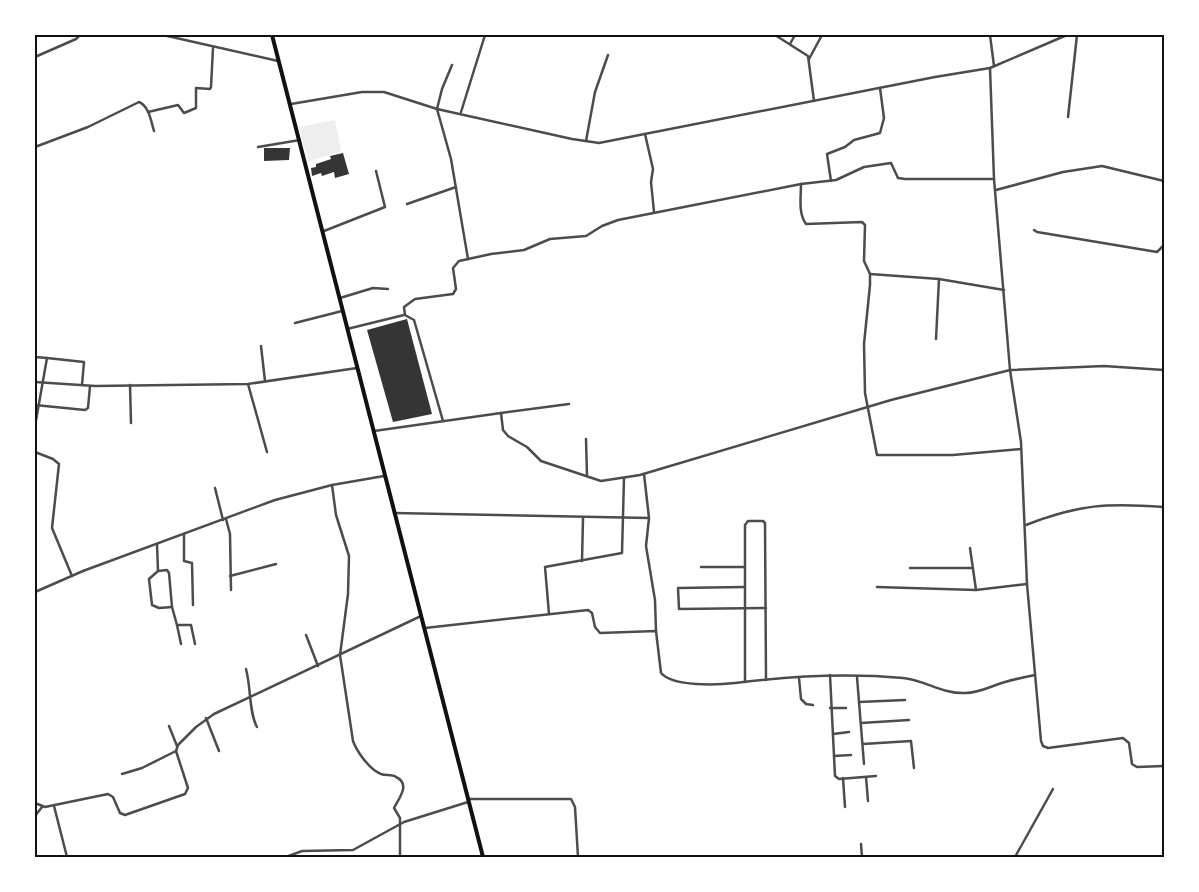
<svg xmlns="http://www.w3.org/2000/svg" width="1199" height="892" font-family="Rubik,sans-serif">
<rect width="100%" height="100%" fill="#fff"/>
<!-- green -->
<path fill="#eee" d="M335,120L341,151L308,162L299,127Z"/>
<!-- building -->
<g fill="#353535">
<path d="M264,148H290L289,160L264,161Z"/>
<path d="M343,153L349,174L335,178L334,172L322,176L321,173L312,176L311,168L316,167V164L331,159L330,156Z"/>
<path d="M407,319L432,414L393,422L367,330Z"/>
</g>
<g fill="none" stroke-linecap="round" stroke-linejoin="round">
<!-- minor -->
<g stroke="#4c4c4c" stroke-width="2.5">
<path d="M163,35L278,61"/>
<path d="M775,35L808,56L814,101"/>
<path d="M990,35L994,66"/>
<path d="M790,44L795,35"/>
<path d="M35,57L76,39L80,35"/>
<path d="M809,59L822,35"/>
<path d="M452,65L442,89L437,109L451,159L468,259"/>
<path d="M990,68L994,179L1010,370L1021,442L1027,584L1041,741L1043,746L1048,748L1123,738L1129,743L1132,764L1137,767L1164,766"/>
<path d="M291,104L362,92H384L437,109L572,139L599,143L935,77L990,68L1067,35"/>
<path d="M148,112L178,105L184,113L196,108V88L210,89L211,87L213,48"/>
<path d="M461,112L485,35"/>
<path d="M1068,117L1077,35"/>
<path d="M645,134L653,169L651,182L654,212"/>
<path d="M586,141L595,92L608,55"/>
<path d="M35,147L88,127L139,102C149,106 151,121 154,131"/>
<path d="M258,147L300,140"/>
<path d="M831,181L827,154L845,147L854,140L880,133L884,118L880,88"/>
<path d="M801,184C801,197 798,213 806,224L862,222L865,225L864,261L870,274V285L864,344L865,393L877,455H953L1021,449"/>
<path d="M996,190L1063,172L1102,166L1164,181"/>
<path d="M407,204L456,187"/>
<path d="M1034,230L1037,232L1157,252L1164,245"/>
<path d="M324,231L385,207L376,171"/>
<path d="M870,274L939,279L1004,290"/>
<path d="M340,298L373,288L388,289"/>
<path d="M295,323L342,311"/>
<path d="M347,329L404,315"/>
<path d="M936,339L939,279"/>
<path d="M261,346L265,381"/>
<path d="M35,357L47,358L35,426"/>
<path d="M47,358L84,362L82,385"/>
<path d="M35,382L95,386L248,384L357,368"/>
<path d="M248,384L267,452"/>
<path d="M130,385L131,423"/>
<path d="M35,405L85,410L88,408L90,386"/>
<path d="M501,413L569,404"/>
<path d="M443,421L414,320L405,315L404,307L415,299L453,294L456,289L453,268L459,261L491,254L524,250L550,239L586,236L602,226L618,220L801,184L836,180L864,167L891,163L898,178L905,179H994"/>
<path d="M374,431L501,413L503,430L508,436L527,447L541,461L601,481L640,475L891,400L1010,370L1104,366L1164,370"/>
<path d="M586,439L587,476"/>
<path d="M35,452L53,459L59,464L52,528L72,576"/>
<path d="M644,474L649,518L646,546L655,600L656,631"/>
<path d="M332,485L336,515L349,556L348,594L340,655L353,741C357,752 370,770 381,774C386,776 392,774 396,777C411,784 399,798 394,808L400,818V857"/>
<path d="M215,488L223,520"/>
<path d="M394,513L649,518"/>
<path d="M226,519L230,534L231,590"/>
<path d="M1026,525C1079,504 1108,503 1164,507"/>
<path d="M184,534V561L192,563L193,605"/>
<path d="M157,544L158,571L167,570L169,573L172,607L177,625H191L195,644"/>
<path d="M970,548L976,590"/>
<path d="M582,561L583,518"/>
<path d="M701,567H744"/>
<path d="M910,568H973"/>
<path d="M158,571L149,579L152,605L159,608L172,607"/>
<path d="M230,576L276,564"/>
<path d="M744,587L678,588L679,609L766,608"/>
<path d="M877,587L976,590L1027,584"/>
<path d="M35,592L83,571L275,500L332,485L384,476"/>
<path d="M549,614L545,567L622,553L624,478"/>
<path d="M177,625L181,644"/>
<path d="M425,628L588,610L592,613L595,627L600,633L656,631L661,673C673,687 718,685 735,683C790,676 847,673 903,678C924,680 943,694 965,693C980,693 991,686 1005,682C1015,679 1025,677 1035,675"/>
<path d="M306,635L318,666"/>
<path d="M246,669C251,687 249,713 257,727"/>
<path d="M830,675L835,776L839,779L876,776"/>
<path d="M857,677L864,764"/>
<path d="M799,678L801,699L806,704L813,705"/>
<path d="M745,682V525L748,521H763L765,523L766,680"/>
<path d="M859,702L905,700"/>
<path d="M830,708H846"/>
<path d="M206,718L219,751"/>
<path d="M861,723L909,720"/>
<path d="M169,726L177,746"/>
<path d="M833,734L849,732"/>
<path d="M863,744L911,741L914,768"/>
<path d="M834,756L851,755"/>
<path d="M122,774L142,768L176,751"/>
<path d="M866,777L868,801"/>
<path d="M843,778L845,807"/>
<path d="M468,799H571L575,807L578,857"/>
<path d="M35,803L45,807L108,794L113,797L120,813L125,815L185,794L188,788L176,751L178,745L196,727L214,714L421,616"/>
<path d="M54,806L67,857"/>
<path d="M35,816L42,807"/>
<path d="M861,844L862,857"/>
<path d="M286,857L302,851L353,850L404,822L468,802"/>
<path d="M1015,857L1053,789"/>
</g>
<!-- secondary -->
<path stroke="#111" stroke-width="4" d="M272,35L483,857"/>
</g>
<!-- border -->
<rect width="1199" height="892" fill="none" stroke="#ffffff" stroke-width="72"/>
<rect x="36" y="36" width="1127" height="820" fill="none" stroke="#111" stroke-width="2"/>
</svg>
